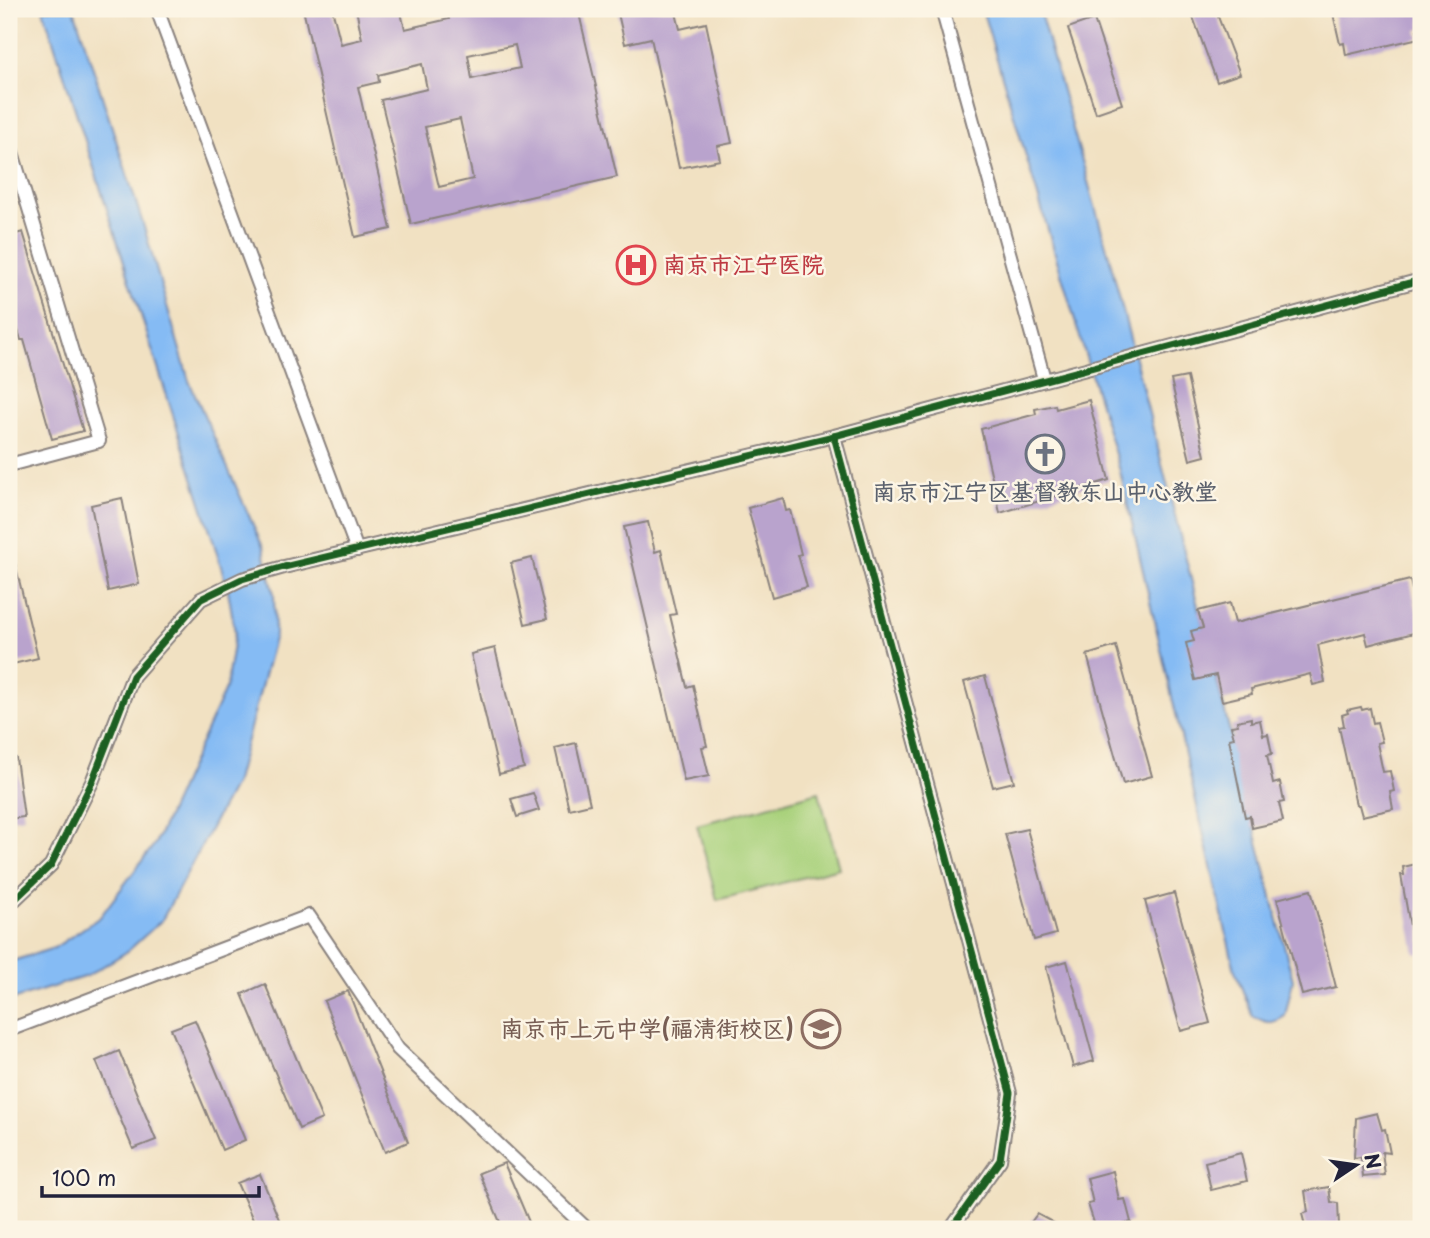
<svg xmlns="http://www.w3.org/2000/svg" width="1430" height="1238" font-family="'Playpen Sans','LXGW WenKai TC',sans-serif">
<rect width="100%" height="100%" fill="#fcf5e5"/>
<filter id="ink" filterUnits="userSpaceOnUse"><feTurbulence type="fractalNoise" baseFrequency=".0143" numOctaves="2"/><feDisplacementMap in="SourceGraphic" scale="14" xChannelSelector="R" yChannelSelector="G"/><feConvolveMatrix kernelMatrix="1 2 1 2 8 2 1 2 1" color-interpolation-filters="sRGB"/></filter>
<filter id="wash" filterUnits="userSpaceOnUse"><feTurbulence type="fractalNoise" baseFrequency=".00686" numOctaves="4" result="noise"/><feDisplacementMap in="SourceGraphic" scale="28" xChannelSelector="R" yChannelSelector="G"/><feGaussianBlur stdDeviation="1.57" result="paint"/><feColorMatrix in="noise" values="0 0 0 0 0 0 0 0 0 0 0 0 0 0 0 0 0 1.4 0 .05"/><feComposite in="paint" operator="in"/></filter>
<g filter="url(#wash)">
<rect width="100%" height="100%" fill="#f1e1c2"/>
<!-- green -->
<path fill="#a9d17c" stroke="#667a5c" stroke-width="2" d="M819,792L839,868L717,900L697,825Z"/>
<!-- water -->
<g fill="#85bbf4" stroke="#546e98" stroke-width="2">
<path d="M43,9H74L144,227L189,381L263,547L274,594L275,635L236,781L162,920L128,951L87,976L9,1001V962L54,948L100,917L156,842L226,687L235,632L228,590L213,540Z"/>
<path d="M982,9H1039L1109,256L1293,980L1285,1016C1272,1025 1267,1023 1253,1017L1235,971L1120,471Z"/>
</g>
<g id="blocks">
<!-- building -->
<g fill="#b9a3cd" fill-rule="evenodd">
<path d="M303,9H332L341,44L362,39L356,9H400L405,29L449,19L447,9H554V12L578,9L617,177L411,224L381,100L427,89L422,64L378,75L379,82L358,87L391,229L355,237ZM515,45L520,68L472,79L468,55ZM460,119L473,179L439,187L425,127Z"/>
<path d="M617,9H675L680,29L706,23L732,143L717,146L720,160L679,168L651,38L625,44Z"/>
<path d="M1190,9H1215L1240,74L1217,82Z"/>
<path d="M1332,9H1421V29L1417,30L1419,38L1346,55L1344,43L1340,44Z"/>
<path d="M1094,19L1122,104L1096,113L1068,28Z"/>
<path d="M23,232L83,431L52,439L24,340H21L9,299V236Z"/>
<path d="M1187,377L1205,456L1190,460L1171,380Z"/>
<path d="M1089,400L1109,480L1000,513L981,429L1036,414L1035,409L1055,405L1056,409Z"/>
<path d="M122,498L139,584L108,591L91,505Z"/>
<path d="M783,498L786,511L790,510L801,554L798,555L807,587L772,597L748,508Z"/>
<path d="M648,522L655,552L661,550L676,614L670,615L687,687L693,685L707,746L702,747L709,776L684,781L624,527Z"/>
<path d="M9,555H13L38,658L9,665Z"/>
<path d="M532,558L547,619L525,624L511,563Z"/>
<path d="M1410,580L1421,631L1368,645L1365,633L1318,645L1325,682L1313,685L1310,674L1251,689L1252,694L1222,701L1216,675L1195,680L1186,643L1194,641L1191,631L1203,628L1198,611L1230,603L1235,623Z"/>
<path d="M1116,646L1152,776L1123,784L1087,655Z"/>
<path d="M495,648L524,768L499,774L471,654Z"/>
<path d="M985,676L1014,782L993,787L964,682Z"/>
<path d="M1361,707L1362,710L1370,708L1373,723L1377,722L1382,742L1377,743L1383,772L1390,771L1394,791L1390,792L1393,809L1362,816L1359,805H1356L1339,727L1344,726L1342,715L1348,713L1347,710Z"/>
<path d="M1251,718V722L1260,720L1263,735L1268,734L1272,754L1267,755L1273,784L1280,782L1284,802L1279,803L1283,821L1252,828L1250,816L1245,817L1229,739L1234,738L1231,726L1238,725L1237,721Z"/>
<path d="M576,743L590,804L569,809L555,748Z"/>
<path d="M16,758L24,817L9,819V759Z"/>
<path d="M533,793L539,810L517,817L511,799Z"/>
<path d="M1027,829L1056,934L1034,940L1005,834Z"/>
<path d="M1421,863V953L1415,954L1401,875H1404L1403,867Z"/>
<path d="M1311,890L1336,987L1302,995L1277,899Z"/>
<path d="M1174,893L1210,1023L1181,1031L1145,901Z"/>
<path d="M1067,961L1094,1061L1073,1067L1046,967Z"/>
<path d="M265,984L322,1119L299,1129L242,994Z"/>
<path d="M348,991L408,1142L385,1152L324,1001Z"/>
<path d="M195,1020L245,1140L222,1150L171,1029Z"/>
<path d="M119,1051L156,1140L133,1149L96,1061Z"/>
<path d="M1377,1113L1382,1130L1385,1129L1390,1153L1382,1152L1385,1175L1363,1177L1361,1157L1354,1158L1356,1118Z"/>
<path d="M1241,1153L1247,1181L1211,1190L1205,1162Z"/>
<path d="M504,1163L532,1229H503L479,1173Z"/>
<path d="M1113,1171L1119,1200L1125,1199L1131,1222L1124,1224L1126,1229H1096L1088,1204L1093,1203L1087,1178Z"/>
<path d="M260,1174L283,1229H257L237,1183Z"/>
<path d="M1329,1187L1331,1202L1338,1203L1339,1226H1335V1229H1306L1302,1214L1308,1212L1305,1191Z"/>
<path d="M1037,1214L1065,1229H1026Z"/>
</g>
</g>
</g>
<g filter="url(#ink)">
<use href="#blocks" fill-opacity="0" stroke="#8a827e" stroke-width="2"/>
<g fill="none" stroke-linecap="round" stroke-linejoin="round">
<defs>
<g id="street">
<path d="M157,9L357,550"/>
<path d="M942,9L1044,379"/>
<path d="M9,142L99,441L9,465"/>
<path d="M834,436L1010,1093L1000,1160L951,1229"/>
<path d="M9,905L51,865L92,782L133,676L201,599L242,579L284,567L834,436L1421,280"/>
<path d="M9,1030L309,916L398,1049L587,1229"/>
</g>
</defs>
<!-- street casing -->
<use href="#street" stroke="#8a827e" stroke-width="16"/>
<!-- street -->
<use href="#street" stroke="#fff" stroke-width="12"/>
<defs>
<g id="cycleway">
<path d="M834,436L1010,1093L1000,1160L951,1229"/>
<path d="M9,905L51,865L92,782L133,676L201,599L242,579L284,567L834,436L1421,280"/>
</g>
</defs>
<!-- cycleway casing -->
<use href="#cycleway" stroke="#fcf5e5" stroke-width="11"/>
<!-- cycleway -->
<use href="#cycleway" stroke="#1b5e20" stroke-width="7"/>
</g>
</g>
<!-- icons -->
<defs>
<symbol id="hospital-ring" viewBox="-11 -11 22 22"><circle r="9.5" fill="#fcf5e5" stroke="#e0444e" stroke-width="1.5"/><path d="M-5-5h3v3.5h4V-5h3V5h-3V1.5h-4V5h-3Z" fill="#e0444e"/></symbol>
<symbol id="church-ring" viewBox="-11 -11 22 22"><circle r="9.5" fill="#fcf5e5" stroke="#6b7280" stroke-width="1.5"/><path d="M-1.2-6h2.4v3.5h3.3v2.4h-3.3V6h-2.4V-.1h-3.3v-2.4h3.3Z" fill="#6b7280"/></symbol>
<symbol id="school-ring" viewBox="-11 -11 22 22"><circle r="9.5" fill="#fcf5e5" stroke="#8d6e63" stroke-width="1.5"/><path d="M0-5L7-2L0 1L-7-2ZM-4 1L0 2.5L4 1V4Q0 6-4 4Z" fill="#8d6e63"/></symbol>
</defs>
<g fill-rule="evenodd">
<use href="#hospital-ring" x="614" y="243" width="44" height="44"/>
<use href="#church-ring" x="1023" y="432" width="44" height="44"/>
<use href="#school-ring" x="799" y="1007" width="44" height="44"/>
</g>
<g text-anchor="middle" stroke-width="5" stroke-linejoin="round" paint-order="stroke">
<!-- health labels -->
<g font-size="23" font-weight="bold" fill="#be3a42" stroke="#fcf5e5" text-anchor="start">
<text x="663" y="273">南京市江宁医院</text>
</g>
<!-- worship labels -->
<g font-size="23" font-weight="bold" fill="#5b616d" stroke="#fcf5e5">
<text x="1045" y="500">南京市江宁区基督教东山中心教堂</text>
</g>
<!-- education labels -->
<g font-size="23" font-weight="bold" fill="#785e54" stroke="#fcf5e5" text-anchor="end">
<text x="794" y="1037">南京市上元中学(福清街校区)</text>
</g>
</g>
<!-- margin -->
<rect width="1430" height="1238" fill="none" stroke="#fcf5e5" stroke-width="35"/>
<!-- north arrow -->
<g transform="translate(1356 1165) rotate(77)" stroke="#fcf5e5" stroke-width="5" paint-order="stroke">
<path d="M0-5L12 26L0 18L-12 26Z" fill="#22223b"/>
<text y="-10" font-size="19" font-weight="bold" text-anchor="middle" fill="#22223b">N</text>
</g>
<!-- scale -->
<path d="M42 1186v10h217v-10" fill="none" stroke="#22223b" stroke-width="3.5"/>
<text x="52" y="1186" font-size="21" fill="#22223b" stroke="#fcf5e5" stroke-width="5" paint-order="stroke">100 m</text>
</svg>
